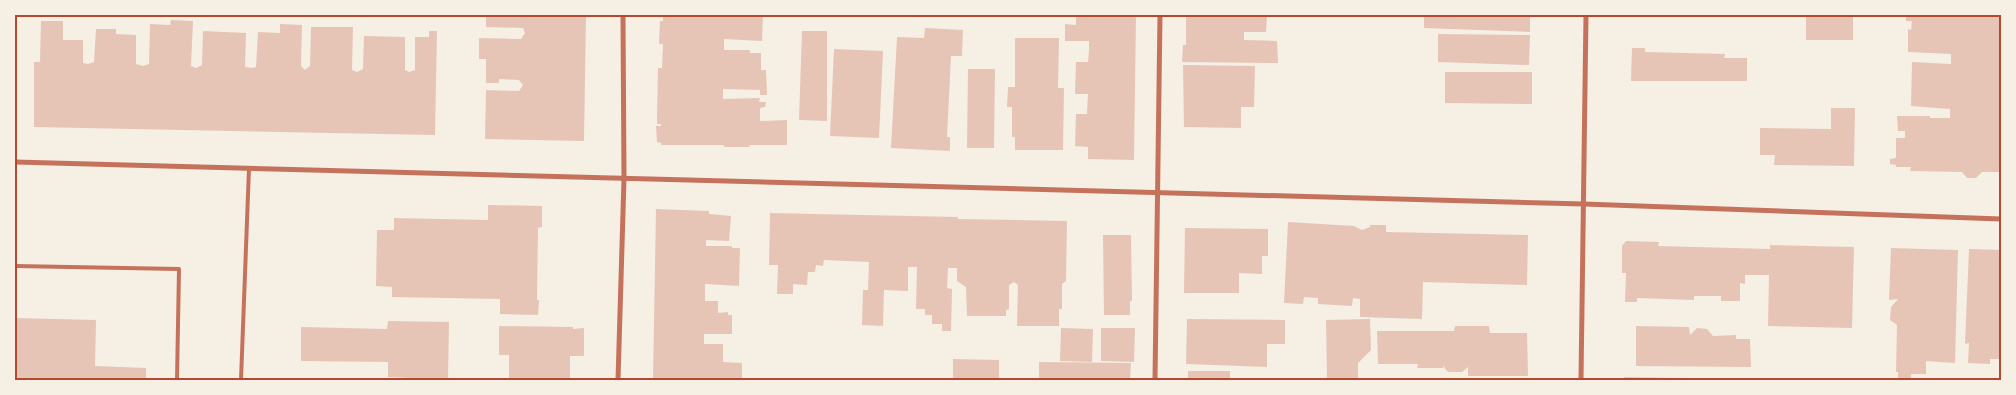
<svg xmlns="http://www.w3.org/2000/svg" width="2016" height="395" font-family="Merriweather,serif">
<rect width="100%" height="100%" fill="#f6efe4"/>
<!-- building -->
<g fill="#e6c5b7">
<path d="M486,15H586L584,141L485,139L486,90L519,91L523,85L519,80L499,79V83H486V59H479V38L521,39L525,33L523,28L486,27Z"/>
<path d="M663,15H763L762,41L724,39V50H750V53H761V70H766L767,95H760V90L723,89V99L760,98L759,102H766L765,107L760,108V121L787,120V145H749L750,147H724V145H661V143L657,142L656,126H661V124H657V117L658,68H662L663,44H659L660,21H663Z"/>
<path d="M1076,15H1136L1134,160L1088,159V147L1075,146L1076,114H1087L1088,94H1075L1076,62H1088L1089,51V41H1065V24L1076,25Z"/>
<path d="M1186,15L1267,16L1266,32H1244V40L1277,41L1278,63L1182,62L1183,45H1186Z"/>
<path d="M1424,15H1530V32L1424,28Z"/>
<rect x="1806" y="15" width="47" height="25"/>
<path d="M1906,15H2001V172H1982L1976,178H1967L1962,172L1910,171L1911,167H1896V165L1890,164V159L1896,158V138H1905V131H1898L1897,116H1930V118H1950V109L1911,106L1912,62L1951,64V54L1908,52V29L1911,30L1912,21H1906Z"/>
<path d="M171,20L193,21L191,66L196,68L202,65L203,31L246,33L245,67L252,68L256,67L258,32L280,33V24L302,25L301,66L305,70L310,66L311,27H353L352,70L357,72L363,69L364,36L405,37V70L409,72L415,70V37H429V31H437L435,135L34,127V62H40L41,21H63V40H83V63L88,64L94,62L96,29H116V34L136,35V64L143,66L149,64L150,24L170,25Z"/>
<path d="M925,28L963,30L962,56H951L947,137H950V151L891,148L897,37L924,38Z"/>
<path d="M802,31H827V121L799,120Z"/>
<path d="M1438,34L1530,35L1529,65L1438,62Z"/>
<path d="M1015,38H1059L1058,88H1064L1063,150H1015V137H1012V107H1007L1008,87H1015Z"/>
<path d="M1632,48H1645V52L1725,54L1724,58H1747V81H1631Z"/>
<path d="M834,49L883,51L879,138L830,136Z"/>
<path d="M1183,65L1255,66L1254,107H1241V128L1184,127Z"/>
<path d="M968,69H995L994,148H967Z"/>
<path d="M1445,72H1532V104L1445,103Z"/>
<path d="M1831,108H1855L1854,166L1774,165L1775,155H1760V128L1831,129Z"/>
<path d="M488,205L542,206V227L538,228L537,300H539L538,315L500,314V299L392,297V287L376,286L377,230H394V218L488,220Z"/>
<path d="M656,209L709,211V214L731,216L729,241L706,240V246H732V248H740L739,286L705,284V301H718V313L728,312V315H732V334H704V344H723V362L742,363V380H653Z"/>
<path d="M770,213L958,217V219L1067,221L1066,281L1062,284V309H1059V326H1017L1018,285L1014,282L1009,285V309L1006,310V316H967L966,287L957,281V268H948L947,288L952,289L951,331H942V324H932V315H925V309H916L917,267H908V291L884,290L883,326L862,325L863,290H868L869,262L824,260L823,266L816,265L815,272H808L807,285L793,284V294H777L778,265H769Z"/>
<path d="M1288,222L1354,226L1362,230L1370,227V225H1386V232L1528,235L1527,285L1423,282L1422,319L1360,317V299L1353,298L1352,306L1318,304V298L1304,297L1303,304L1284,303Z"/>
<path d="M1185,228L1268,229V256H1262V274L1239,273V293H1184Z"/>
<path d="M1103,235H1131L1132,301H1130V315H1104Z"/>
<path d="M1626,241L1659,242L1658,246L1770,249V245L1854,247L1852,328L1768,326L1769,275H1745V284L1740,283V301H1721V296H1694V300L1637,298V302H1625L1626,273H1622V246Z"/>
<path d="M1891,248L1958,250L1955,363L1926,361V374H1911V379H1898V372H1896L1897,325L1890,320L1891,307L1898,299L1889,300Z"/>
<path d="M1969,249L2001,250V359H1990V364L1968,363L1969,343L1965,344Z"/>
<path d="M15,318L96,320L95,366L146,368V380H15Z"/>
<path d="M1187,319L1285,320V344H1267V367L1186,364Z"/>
<path d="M1370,319L1371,350L1358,363V380H1327L1326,320Z"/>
<path d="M388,321L449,322L448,380L388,377V362L301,361V327L387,329Z"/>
<path d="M499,326L573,327V329L584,328V356H570V380H509V355H499Z"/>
<path d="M1455,326H1489L1490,333H1527L1528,376H1468V367L1462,372H1448L1443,366V368H1417L1418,364H1378L1377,331H1454Z"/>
<path d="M1636,326L1689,327L1690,335L1697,328L1707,329L1713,336L1736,335V339H1750L1751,367L1636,366Z"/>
<path d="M1061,328L1093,329L1092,362L1060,361Z"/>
<path d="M1101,328H1135L1134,362L1101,361Z"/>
<path d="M953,359L999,360V380H953Z"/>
<path d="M1039,362L1131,363L1130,380H1039Z"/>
<rect x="1188" y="371" width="42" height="9"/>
<path d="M1624,377L1686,378V380H1624Z"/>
</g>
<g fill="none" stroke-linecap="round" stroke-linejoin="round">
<!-- service -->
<g stroke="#c5725c" stroke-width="4">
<path d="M15,266L179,269L177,380"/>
<path d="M241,380L249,168"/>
</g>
<!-- minor -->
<g stroke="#c5725c" stroke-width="5">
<path d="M15,162L1584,204L2001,219"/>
<path d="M618,380L624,179L623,15"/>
<path d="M1155,380L1160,15"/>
<path d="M1581,380L1586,15"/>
</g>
</g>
<!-- border -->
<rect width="2016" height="395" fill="none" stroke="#f6efe4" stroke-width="32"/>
<rect x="16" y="16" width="1984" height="363" fill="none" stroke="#b5482f" stroke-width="2"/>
</svg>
